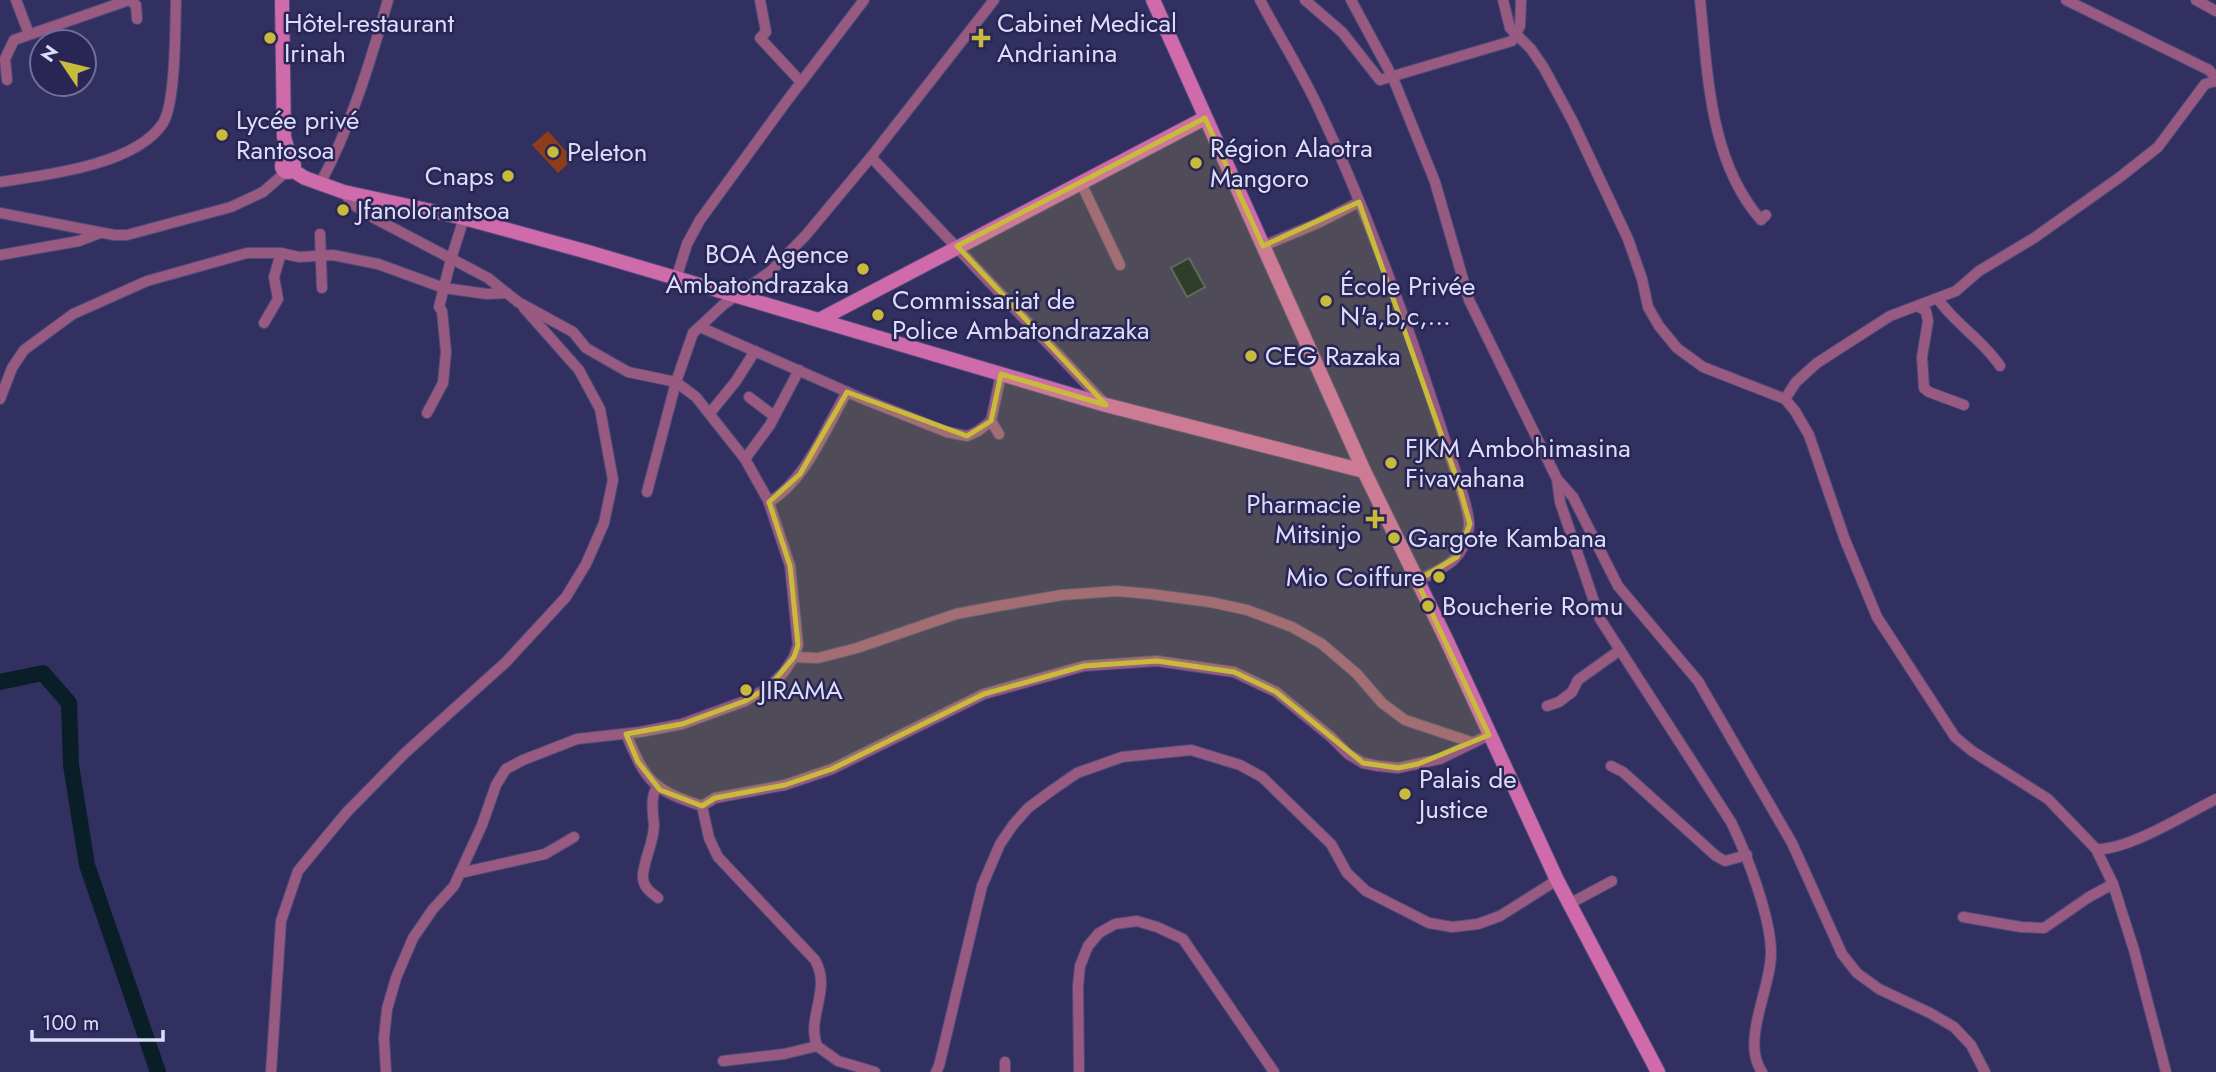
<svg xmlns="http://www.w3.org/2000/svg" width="2216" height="1072" font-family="Jost,sans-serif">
<rect width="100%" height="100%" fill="#323060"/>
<!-- green -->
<path fill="#8b3e19" d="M548,131L573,159L558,173L532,145Z"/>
<!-- water -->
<path fill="#091e26" stroke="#485766" stroke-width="2" d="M1189,258L1205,287L1187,297L1171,268Z"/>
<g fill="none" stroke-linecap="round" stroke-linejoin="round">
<!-- river -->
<path stroke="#091e26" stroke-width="16" d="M0,682L43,673L69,703L71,765L87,865L158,1072"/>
<defs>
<g id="street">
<path d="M16,0L29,34"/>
<path d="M760,0L766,32L760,38L801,82"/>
<path d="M1260,0C1279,36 1301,71 1318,107C1369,215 1409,327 1445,440C1450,457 1471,512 1469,527C1464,561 1445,567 1417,581"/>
<path d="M1305,0L1342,32L1380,80L1512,41L1520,26L1521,0"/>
<path d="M1351,0L1393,78L1435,182L1469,300L1557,479L1560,502L1600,619L1731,822C1747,855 1770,915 1771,951C1772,988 1740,1040 1762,1072"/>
<path d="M1503,0L1510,28L1531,49L1544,68L1573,122L1628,239L1642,279L1648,307L1659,326L1677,348L1703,367L1785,399L1795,411L1809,435L1845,540L1877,617L1955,737L1972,751L2048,799L2096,849L2113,884L2134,950L2166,1072"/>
<path d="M1700,0C1708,74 1709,161 1761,220L1766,215"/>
<path d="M2066,0L2209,70L2216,78"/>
<path d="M2196,0L2216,11"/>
<path d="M7,80L5,59L14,40L129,0L136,5L137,19"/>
<path d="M871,157L1104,403"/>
<path d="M0,182C46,175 136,165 163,123C176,102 175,27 176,0"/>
<path d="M1081,183L1120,265"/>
<path d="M320,184C351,126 370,63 388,0"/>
<path d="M344,192L352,204L374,218L488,278L518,302L573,332L586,348L628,372L676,382L696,397L745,459L768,500L790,566L798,645L794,657L784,672L769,687L745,701L682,724L640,732L577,739L523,760L506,769L496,785L482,825L454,886L433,909L413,938L396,978L387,1009L384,1038L386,1072"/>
<path d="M0,213L114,235H127L231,207L263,192L286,172"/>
<path d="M320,234L322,288"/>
<path d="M1263,246L1318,223L1359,202"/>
<path d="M0,255L79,241L100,233"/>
<path d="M676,279L687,244L700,220L786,102L864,0"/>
<path d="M1938,299C1955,324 1983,340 2000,366"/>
<path d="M1919,307L1926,311L1928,321L1922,357L1924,388L1929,392L1964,405"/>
<path d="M264,323L278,299L274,277L281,253"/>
<path d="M700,327L861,398L947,432L967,436L978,431L991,421"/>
<path d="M749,397L774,416"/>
<path d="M0,399L12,368L24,350L73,314L147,281L247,253H281L299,257L333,255L378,264L444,288L487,294L507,293"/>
<path d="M1785,399L1796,382L1817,363L1890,316L1956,291L1979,271L2034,238L2120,177L2158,147L2205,84L2216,81"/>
<path d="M427,413L443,383L446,352L442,311L439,307L451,259L464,218"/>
<path d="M710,413L736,381L755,351"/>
<path d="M999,434L991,421L1001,374"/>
<path d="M745,459L770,425L799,370"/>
<path d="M1557,479L1573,497L1618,586L1698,681L1792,843L1842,954L1857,973L1879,989L1930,1013L1954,1027L1971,1045L1985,1072"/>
<path d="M647,492L676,382L693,333L723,305L771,271L806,235L871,157L994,0"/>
<path d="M769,502C806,480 825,429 847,392"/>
<path d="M794,657L818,658L857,648L956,614L998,606L1062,595L1117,591L1150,594L1210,602L1247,610L1292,627L1322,644L1357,674L1382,703L1405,720L1471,742"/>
<path d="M1547,706L1559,702L1572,692L1578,680L1620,650"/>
<path d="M626,734C646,781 652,790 702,806"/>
<path d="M1611,766L1623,772L1716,856L1725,861L1747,855"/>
<path d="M657,787C650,797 653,814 654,825C654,842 644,859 643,875C642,886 650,892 658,898"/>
<path d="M702,806L715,798L785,785L832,769L984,694L1084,666L1157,661L1234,672L1276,692L1331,737L1348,754L1363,763L1378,766L1398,768L1440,759L1489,735"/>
<path d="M702,806L709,838L718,857L815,960C832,990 806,1017 817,1046L838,1061L875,1072"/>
<path d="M2096,849C2127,851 2186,814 2216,799"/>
<path d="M460,873L545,854L574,837"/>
<path d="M1569,904L1612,881"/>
<path d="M1963,917L2021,927L2044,928L2089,897L2113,884"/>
<path d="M723,1061L784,1054L817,1046"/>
<path d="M1005,1062V1072"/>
<path d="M271,1072L281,921L298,871L346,813L405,753L506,662L566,597L586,564L604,523L613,480L600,409L579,370L524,308"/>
<path d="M936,1072L939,1066L982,886L1000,844L1013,825L1028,808L1051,791L1077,773L1122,757L1191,750L1240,765L1262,777L1331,844L1347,873L1366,891L1429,923L1452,927L1478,924L1500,916L1557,880"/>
<path d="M1079,1072L1078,986L1080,966L1088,946L1099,933L1115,924L1137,921L1157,927L1183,939L1274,1072"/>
</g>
<g id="secondary">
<path d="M282,0L284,137L291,161"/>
<path d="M1153,0L1364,471L1447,641L1557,880L1658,1072"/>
<circle cx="288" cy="166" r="6"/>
<path d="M292,170L305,178L344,192L464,218L588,252L1106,405L1364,471"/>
<path d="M819,320L1205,118"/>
</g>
</defs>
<!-- street casing -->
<use href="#street" stroke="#4d4c79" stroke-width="12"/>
<!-- secondary casing -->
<use href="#secondary" stroke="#4d4c79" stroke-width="16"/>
<!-- street -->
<use href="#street" stroke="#995a81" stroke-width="10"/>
<!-- secondary -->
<use href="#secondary" stroke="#cf6baa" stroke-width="14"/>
</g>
<!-- marked area -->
<path fill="#c8bb3b" fill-opacity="0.2" stroke="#c8bb3b" stroke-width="5" stroke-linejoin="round" d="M1205,118L1263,246L1359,202L1458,482L1470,524L1457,557L1417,581L1489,735L1418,764L1398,768L1363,763L1276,692L1234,672L1157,661L1084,666L984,694L832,769L785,785L715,798L702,806L660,790L638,762L626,734L682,724L745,701L769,687L794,657L798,645L790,566L769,502L800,474L847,392L967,436L991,421L1001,374L1106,405L957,246Z"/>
<!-- markers -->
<g fill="#c8bb3b" stroke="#292554" stroke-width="2.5">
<circle cx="270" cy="38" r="7"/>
<path d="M977.5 27.5h7v7h7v7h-7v7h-7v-7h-7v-7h7z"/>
<circle cx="222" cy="135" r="7"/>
<circle cx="553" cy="152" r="7"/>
<circle cx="1196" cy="163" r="7"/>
<circle cx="508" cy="176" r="7"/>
<circle cx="343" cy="210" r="7"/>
<circle cx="863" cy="269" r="7"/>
<circle cx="1326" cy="301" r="7"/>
<circle cx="878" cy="315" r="7"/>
<circle cx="1251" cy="356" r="7"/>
<circle cx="1391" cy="463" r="7"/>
<path d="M1371.5 508.5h7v7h7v7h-7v7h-7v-7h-7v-7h7z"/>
<circle cx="1394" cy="538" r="7"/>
<circle cx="1439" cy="577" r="7"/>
<circle cx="1428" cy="606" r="7"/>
<circle cx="746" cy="690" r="7"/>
<circle cx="1405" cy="794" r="7"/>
</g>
<g text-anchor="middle" stroke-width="5" stroke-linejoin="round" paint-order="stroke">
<!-- poi labels -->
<g font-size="26" fill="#dbddfb" stroke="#292554" text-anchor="start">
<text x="284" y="32">Hôtel-restaurant<tspan x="284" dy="30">Irinah</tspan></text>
<text x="997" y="32">Cabinet Medical<tspan x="997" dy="30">Andrianina</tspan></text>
<text x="236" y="129">Lycée privé<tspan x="236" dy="30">Rantosoa</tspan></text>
<text x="1210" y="157">Région Alaotra<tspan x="1210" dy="30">Mangoro</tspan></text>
<text x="567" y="161">Peleton</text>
<text x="494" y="185" text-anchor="end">Cnaps</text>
<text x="357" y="219">Jfanolorantsoa</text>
<text x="849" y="263" text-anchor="end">BOA Agence<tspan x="849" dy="30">Ambatondrazaka</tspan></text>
<text x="1340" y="295">École Privée<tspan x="1340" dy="30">N'a,b,c,...</tspan></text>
<text x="892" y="309">Commissariat de<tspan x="892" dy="30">Police Ambatondrazaka</tspan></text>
<text x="1265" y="365">CEG Razaka</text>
<text x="1405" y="457">FJKM Ambohimasina<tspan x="1405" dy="30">Fivavahana</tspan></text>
<text x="1361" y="513" text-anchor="end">Pharmacie<tspan x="1361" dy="30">Mitsinjo</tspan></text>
<text x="1408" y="547">Gargote Kambana</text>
<text x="1425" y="586" text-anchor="end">Mio Coiffure</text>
<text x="1442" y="615">Boucherie Romu</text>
<text x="760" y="699">JIRAMA</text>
<text x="1419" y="788">Palais de<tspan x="1419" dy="30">Justice</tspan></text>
</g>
</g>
<!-- north arrow -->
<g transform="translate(63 63) rotate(305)"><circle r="33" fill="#292554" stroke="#706f97" stroke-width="2"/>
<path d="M0-5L12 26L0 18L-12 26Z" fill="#c8bb3b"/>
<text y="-10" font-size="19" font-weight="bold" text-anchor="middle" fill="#dbddfb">N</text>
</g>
<!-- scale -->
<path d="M32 1030v10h131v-10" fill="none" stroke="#dbddfb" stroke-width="3.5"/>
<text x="42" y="1030" font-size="21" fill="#dbddfb" stroke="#292554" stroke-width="5" paint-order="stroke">100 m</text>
</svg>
